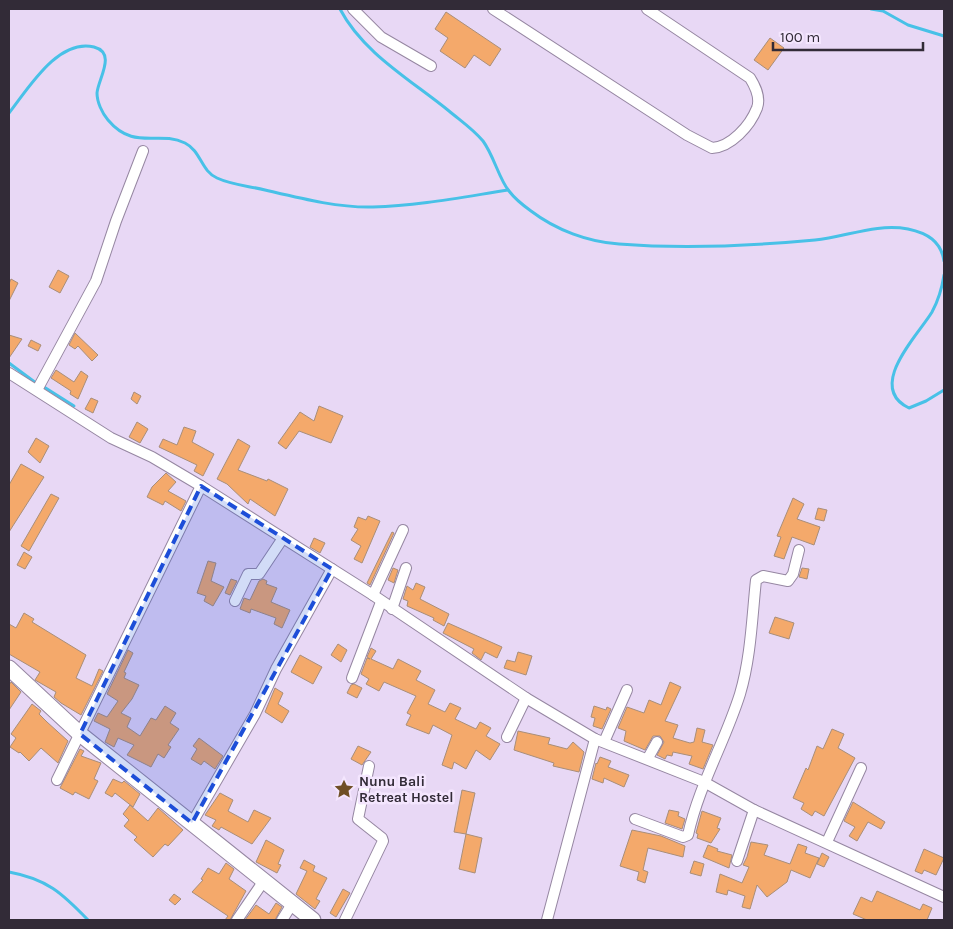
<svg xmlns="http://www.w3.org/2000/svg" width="953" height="929" font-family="Karla,sans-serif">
<rect width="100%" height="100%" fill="#e8d8f5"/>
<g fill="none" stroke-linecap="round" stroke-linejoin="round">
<!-- stream -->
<g stroke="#48c1e7" stroke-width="3">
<path d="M340,9C363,53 411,80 449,111C461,121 473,129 483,141C494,156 499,179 509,191C515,199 524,206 531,211C556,230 588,242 619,244C683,249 751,246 815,240C846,237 876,223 908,229C927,233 941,241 944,261"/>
<path d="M871,9L883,11L908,25L944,36"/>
<path d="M9,113C28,89 58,38 94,47C117,53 98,79 97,93C97,102 102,113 108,120C134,151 158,130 185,143C201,151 201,171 217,178C232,185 249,186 265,190C299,198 338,208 373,207C418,206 463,197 508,190"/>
<path d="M944,275C942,288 938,301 932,312C919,334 865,387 909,408L926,401L944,390"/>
<path d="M9,363L36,383"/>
<path d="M44,387L74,406"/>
<path d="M9,872C47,879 62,893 88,920"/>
</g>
</g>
<!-- building -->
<g fill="#f4a96b" stroke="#a98e79">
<path d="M446,12L501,49L490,66L474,55L465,68L440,51L448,38L435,29Z"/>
<path d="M770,38L784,48L768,70L754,60Z"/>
<path d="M58,270L69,276L60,293L49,287Z"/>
<path d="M11,279L18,283L9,301V284Z"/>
<path d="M75,333L98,355L92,361L78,346L75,349L69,345Z"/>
<path d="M9,335L22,339L9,358Z"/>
<path d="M31,340L41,345L38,351L28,346Z"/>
<path d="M56,370L74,382L81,371L88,376L78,399L70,394L71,391L51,378Z"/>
<path d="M134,392L141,396L137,404L131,399Z"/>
<path d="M91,398L98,401L93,413L85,409Z"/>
<path d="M319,406L343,416L331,443L299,431L286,449L278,443L300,412L314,421Z"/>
<path d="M137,422L148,429L140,443L129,437Z"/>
<path d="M184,427L196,431L192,442L214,454L203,476L194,471L197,465L159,447L163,439L177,445Z"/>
<path d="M36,438L49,446L40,463L28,452Z"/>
<path d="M238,439L250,446L238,470L267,481L268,479L288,489L275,516L250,499L248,504L227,484L217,479Z"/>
<path d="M21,464L44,477L9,532V485Z"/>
<path d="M166,473L176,482L168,491L186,501L181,511L165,501L163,505L147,497L152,487Z"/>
<path d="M51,494L59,498L29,551L21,546Z"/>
<path d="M793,498L804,504L797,519L820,527L814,545L792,537L784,559L774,556L781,537L777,536Z"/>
<path d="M818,508L827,510L824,521L815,519Z"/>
<path d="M368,516L380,521L362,563L354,559L361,546L351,540L358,529L354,527L358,517L366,520Z"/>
<path d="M392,532L394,533L370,585L367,583Z"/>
<path d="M314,538L325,543L320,553L310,547Z"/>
<path d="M24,552L32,557L25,569L17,565Z"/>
<path d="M208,561L216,563L211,581L224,587L213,606L204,601L206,596L197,593Z"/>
<path d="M393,568L398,570L394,583L388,580Z"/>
<path d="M802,568L809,569L807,579L799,577Z"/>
<path d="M231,579L237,581L230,595L225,593Z"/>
<path d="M263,579L267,581L266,584L277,588L271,602L290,610L282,628L274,624L276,618L251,609L250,613L240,609L244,598L250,600L259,581Z"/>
<path d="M416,583L425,587L420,599L449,614L444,626L433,620L434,618L407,606L408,601L403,599L407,586L413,590Z"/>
<path d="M24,613L34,619L32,622L86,655L76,678L92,686L99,669L103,671L81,715L61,703L54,697L56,692L35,680L40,672L9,654V624L16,628Z"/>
<path d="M775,617L794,623L789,639L769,633Z"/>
<path d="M448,623L502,647L497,658L485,652L481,660L472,653L474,649L443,633Z"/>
<path d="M338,644L347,650L341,662L331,655Z"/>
<path d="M371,648L376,651L371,659L393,669L398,659L421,671L416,680L435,690L428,704L445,712L450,703L461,708L455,719L476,729L480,722L491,728L486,736L500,744L490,760L476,750L466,769L454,762L452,769L442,765L452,735L433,725L429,734L406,725L411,715L407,713L416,696L384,682L379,691L366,684L369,679L361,674L367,658L370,659L367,657Z"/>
<path d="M128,650L133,653L124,672L126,673L124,678L139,685L132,699L121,713L131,718L127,727L140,736L151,718L156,720L165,706L176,713L170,723L179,729L168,745L171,747L164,758L158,754L151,767L127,755L134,745L118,738L114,747L105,742L110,729L94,721L98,713L107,717L118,701L107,694Z"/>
<path d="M518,652L532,656L526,675L504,668L507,660L515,662Z"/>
<path d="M300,655L322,667L313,684L291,672Z"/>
<path d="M11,682L21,692L9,710V685Z"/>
<path d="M670,682L681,687L665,721L678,725L673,738L690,743L694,742L697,728L705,730L702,742L713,745L703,769L689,764L692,756L673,752L672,756L667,755L665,759L657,755L664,742L660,736H653L645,750L624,741L626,731L618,728L627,707L644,713L649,700L661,705Z"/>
<path d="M354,684L362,688L357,698L347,693L351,685Z"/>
<path d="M275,688L283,693L278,704L289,711L282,723L265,712Z"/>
<path d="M32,704L41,711L39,714L47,722L68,741L58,763L41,748L29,761L20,752L19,753L10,747L16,738L11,734Z"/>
<path d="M594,706L606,710L607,707L611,709L602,729L593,726L595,718L591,717Z"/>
<path d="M832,729L844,734L838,748L855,758L824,816L815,811L812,816L801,809L804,803L793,798L806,768L808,770L817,746L823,749Z"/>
<path d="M518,731L550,738L548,744L567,749L573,742L584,752L579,772L553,766L554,763L514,750Z"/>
<path d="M199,738L223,756L215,769L204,761L201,765L191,759L197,749L193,746Z"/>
<path d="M358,746L371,752L362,765L351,759Z"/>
<path d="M80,749L84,751L81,756L101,763L94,779L98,781L89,799L75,792L73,795L60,788Z"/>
<path d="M600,757L611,761L608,767L629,775L624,787L604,778L603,783L592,779L596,763L597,764Z"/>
<path d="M113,779L122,783L124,781L140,794L133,807L115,793L112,797L105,793Z"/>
<path d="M462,790L475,793L466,834L454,832Z"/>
<path d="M220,793L233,800L228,811L248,822L254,810L271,818L252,844L221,827L219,830L212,826L216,820L205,815Z"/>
<path d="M853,802L885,822L881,829L868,822L857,841L849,836L855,827L844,821Z"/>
<path d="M130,805L148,821L158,808L183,830L168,846L165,844L153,857L134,840L137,837L124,826L129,820L123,814Z"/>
<path d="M669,810L679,812L678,816L685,819L682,829L665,823Z"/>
<path d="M702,811L721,818L717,828L720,829L711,843L697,838L698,834L696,833Z"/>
<path d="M632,830L661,836L685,846L683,857L648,848L643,870L648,872L645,883L637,880L639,872L620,866Z"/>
<path d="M466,834L482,838L475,873L459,869Z"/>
<path d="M266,840L284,850L278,864L281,865L277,873L256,862Z"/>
<path d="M751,842L768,845L764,855L790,864L798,844L807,847L805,853L819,858L810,878L791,870L787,882L767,897L757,885L750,909L742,907L745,896L728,890L727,895L716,892L720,874L742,883L749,867L743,865L747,857Z"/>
<path d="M708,845L718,849L717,851L732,855L729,868L703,857Z"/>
<path d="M924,849L944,858L936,875L924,870L922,874L915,871Z"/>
<path d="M822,853L829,857L824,867L817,864Z"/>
<path d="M304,860L315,866L313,871L327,878L316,899L320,901L315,909L296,894L307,871L300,868Z"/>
<path d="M694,861L704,864L701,876L690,873Z"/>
<path d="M226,863L234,869L229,879L246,891L230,920H225L228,916L192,892L203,880L201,879L208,868L219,874Z"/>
<path d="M343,889L350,893L336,917L330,913Z"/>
<path d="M877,891L920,910L923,904L932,908L927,920H867L853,914L861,897L872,902Z"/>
<path d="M174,894L181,899L175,905L169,900Z"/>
<path d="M276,903L282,907L275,920H245L256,905L269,914Z"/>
</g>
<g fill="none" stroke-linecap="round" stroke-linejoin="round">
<defs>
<g id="street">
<path d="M353,9L381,37L431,66"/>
<path d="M493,9L687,135L712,148C731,147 750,126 757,108C761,97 755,86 750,78L647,9"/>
<path d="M9,373L111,438L152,457L201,486L373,595L526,698L595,739L704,782L754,810L944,897"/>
<path d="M37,390L96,281L116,221L143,151"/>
<path d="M373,595L403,530"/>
<path d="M235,601L248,574H259L283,538"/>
<path d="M392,609L406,568"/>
<path d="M352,678L381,602"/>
<path d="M507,737L526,698"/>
<path d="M604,742L627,690"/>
<path d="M648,758L657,742"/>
<path d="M57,780L201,486"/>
<path d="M635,819L683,837L688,835C699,785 725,742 740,694C751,657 752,617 756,580L763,576L788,581L793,574L799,550"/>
<path d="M192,823L255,714L276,669L332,569"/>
<path d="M827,842L861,768"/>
<path d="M737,861L754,810"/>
<path d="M237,920L263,882"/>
<path d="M282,920L292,904"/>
<path d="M345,920L383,841L382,838L358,819L369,766"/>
<path d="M547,920L595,739"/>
</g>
<path id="secondary" d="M9,668L80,734L313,920"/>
</defs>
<!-- street casing -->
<use href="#street" stroke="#9687a2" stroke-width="12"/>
<!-- secondary casing -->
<use href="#secondary" stroke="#9687a2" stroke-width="17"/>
<!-- street -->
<use href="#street" stroke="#fff" stroke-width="10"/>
<!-- secondary -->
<use href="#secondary" stroke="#fff" stroke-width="15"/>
</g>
<!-- marked area -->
<path fill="#1d4ed8" fill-opacity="0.2" stroke="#1d4ed8" stroke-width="4" stroke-dasharray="10 6" stroke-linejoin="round" d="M201,486L332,569L192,823L80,734Z"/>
<!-- icons -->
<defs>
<symbol id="sight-bare" viewBox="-9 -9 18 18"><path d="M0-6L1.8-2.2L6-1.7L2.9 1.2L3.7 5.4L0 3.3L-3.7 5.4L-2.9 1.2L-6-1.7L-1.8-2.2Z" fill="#6f4f25" stroke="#f4e6fe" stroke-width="2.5" paint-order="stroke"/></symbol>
</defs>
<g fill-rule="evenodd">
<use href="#sight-bare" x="330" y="775" width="28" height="28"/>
</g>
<g text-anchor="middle" stroke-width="5" stroke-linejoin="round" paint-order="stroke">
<!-- poi labels -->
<g font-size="14" font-weight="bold" fill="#322b37" stroke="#f4e6fe" text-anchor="start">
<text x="359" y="786">Nunu Bali<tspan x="359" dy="16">Retreat Hostel</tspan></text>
</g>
</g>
<!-- border -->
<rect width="953" height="929" fill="none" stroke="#322b37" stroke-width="20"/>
<!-- scale -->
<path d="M773 42v8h150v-8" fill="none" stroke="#322b37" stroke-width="2.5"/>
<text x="780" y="42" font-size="15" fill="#322b37" stroke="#f4e6fe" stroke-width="4" paint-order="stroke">100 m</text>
</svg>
